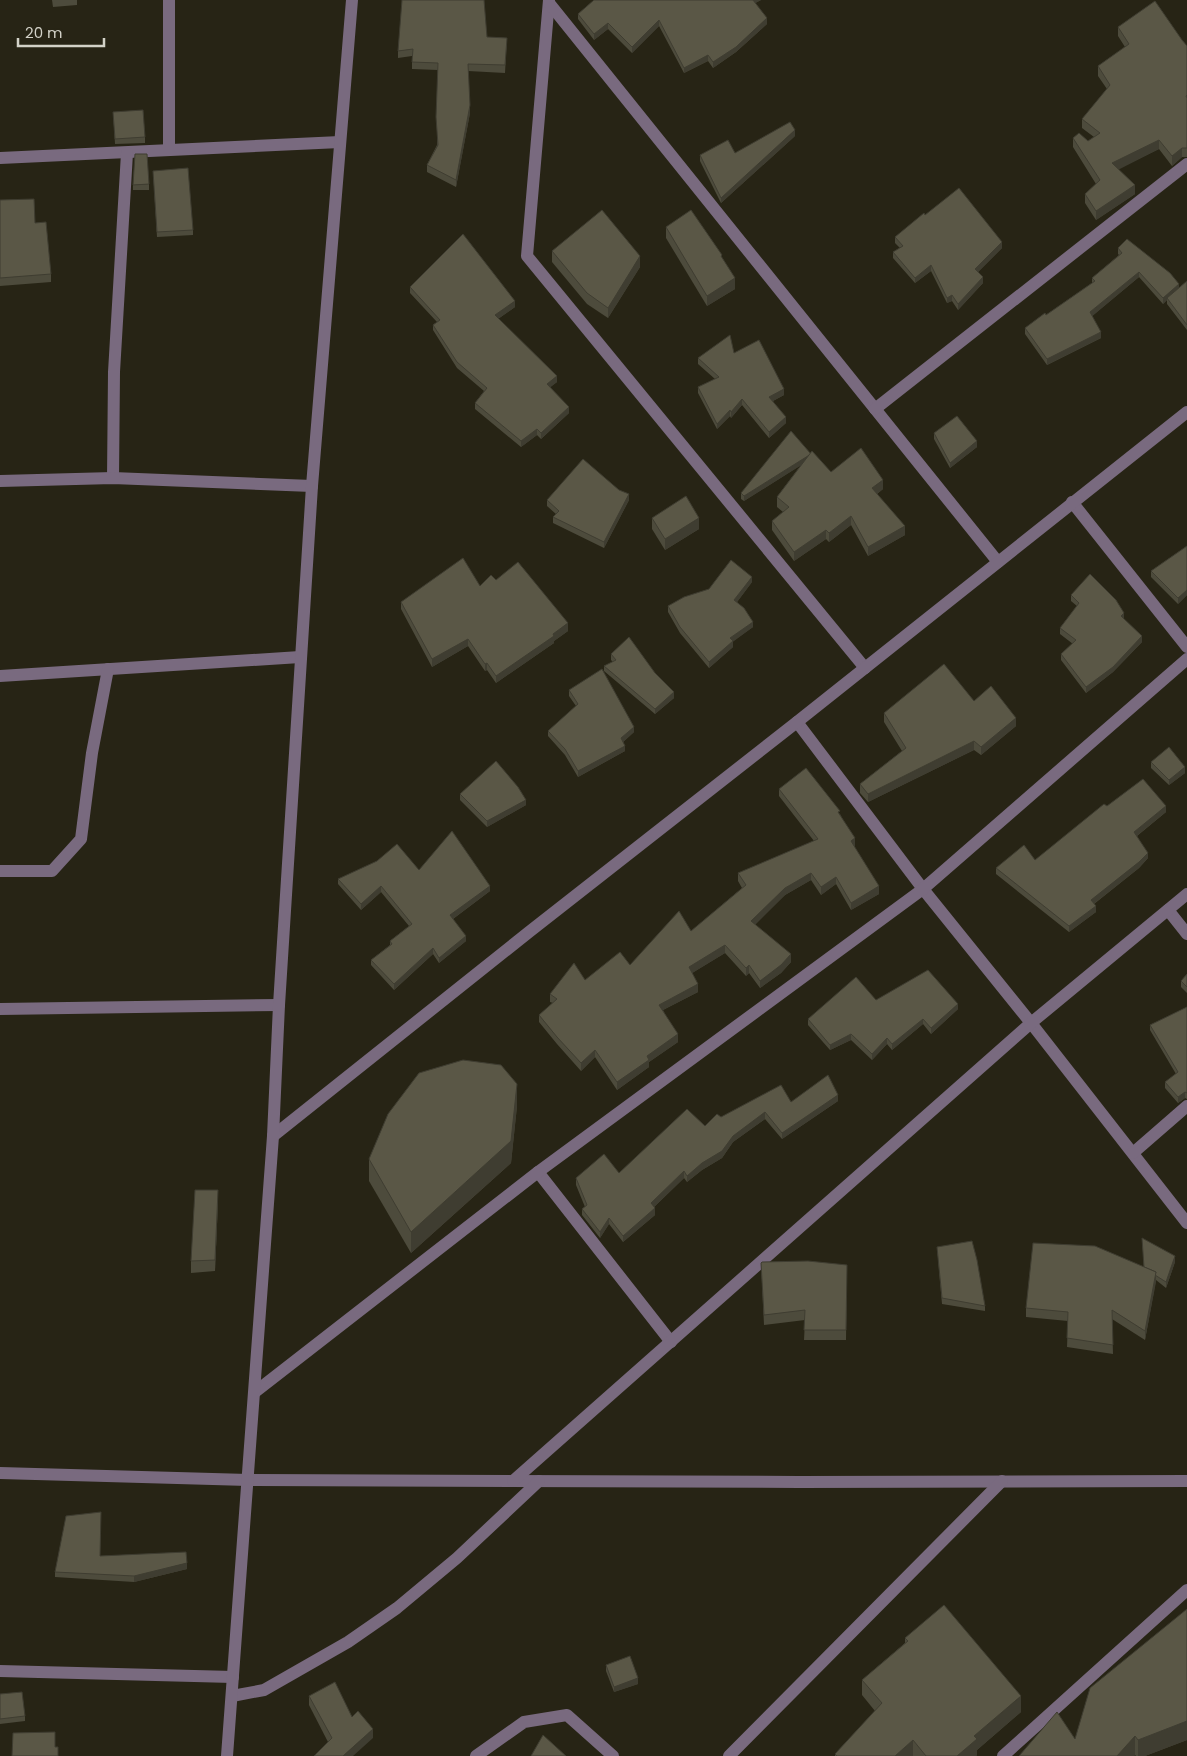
<svg xmlns="http://www.w3.org/2000/svg" width="1187" height="1756" font-family="Poppins,sans-serif">
<rect width="100%" height="100%" fill="#272415"/>
<g fill="none" stroke-linecap="round" stroke-linejoin="round">
<!-- minor -->
<g stroke="#796a7f" stroke-width="12">
<path d="M549,0L527,256L865,668"/>
<path d="M549,3L998,562"/>
<path d="M169,149V0"/>
<path d="M0,158L340,142"/>
<path d="M875,409L1187,164"/>
<path d="M113,478L114,372L127,153"/>
<path d="M0,481L113,478L312,486"/>
<path d="M1072,502L1187,647"/>
<path d="M0,676L300,657"/>
<path d="M797,722L923,889L1031,1023L1187,1223"/>
<path d="M0,871H52L81,839L92,753L108,669"/>
<path d="M1168,910L1187,934"/>
<path d="M0,1009L279,1005"/>
<path d="M273,1136L529,932L797,722L1187,412"/>
<path d="M1133,1153L1187,1106"/>
<path d="M538,1172L671,1342"/>
<path d="M255,1392L538,1172L923,889L1187,659"/>
<path d="M0,1473L248,1480L799,1482L1187,1481"/>
<path d="M513,1481L1031,1023L1187,894"/>
<path d="M0,1671L233,1677"/>
<path d="M232,1696L264,1690L348,1642L397,1608L457,1558L539,1481"/>
<path d="M227,1756L273,1136L279,1005L312,486L352,0"/>
<path d="M476,1756L524,1722L567,1715L613,1756"/>
<path d="M729,1756L1002,1481"/>
<path d="M1003,1756L1187,1590"/>
</g>
</g>
<!-- wall -->
<g fill="#4d4b3c">
<path d="M52,0H77V5L53,7Z"/>
<path d="M594,0H761L755,3L767,24L736,52L713,68L708,61L684,73L659,26L632,53L608,29L594,40L578,19V14Z"/>
<path d="M1118,27L1182,40L1187,46V157H1182L1172,166L1159,149L1118,169L1135,194L1096,220L1085,203V194L1096,184L1073,147V138L1088,141L1094,137L1082,128V119L1107,89L1098,76V66L1125,47L1118,36Z"/>
<path d="M487,37L507,38L505,73L468,71L470,113L456,187L427,172V165L437,145L438,70L412,69V56L398,58V51Z"/>
<path d="M113,112L145,137V143L115,144Z"/>
<path d="M795,136L721,203L700,161V155L735,153Z"/>
<path d="M153,171L193,230V235L157,237Z"/>
<path d="M149,184V190H133V185Z"/>
<path d="M0,200L51,274V282L0,286Z"/>
<path d="M925,215L1002,248L978,272L983,283L958,310L952,301L947,303L931,271L915,283L893,258V252L900,248L895,243V237Z"/>
<path d="M666,227L735,289L707,306L666,238Z"/>
<path d="M1118,248L1179,288L1187,281V330L1167,304V300L1163,304L1139,277L1092,316L1101,338L1047,365L1025,334V328L1046,315L1092,283V278L1119,255L1118,254Z"/>
<path d="M552,251L640,267L608,318L587,304L552,262Z"/>
<path d="M410,287L515,307L498,319L557,382L550,387L569,413L541,439L537,435L521,447L475,409V403L484,391L457,368L433,330V325L437,322L410,293Z"/>
<path d="M734,353L784,395L773,401L786,423L769,438L742,405L731,418L730,416L717,429L698,393V387L715,379L698,364V358Z"/>
<path d="M934,433L977,447L950,468L934,439Z"/>
<path d="M811,453L831,472L883,489L877,494L905,535L868,556L851,525L829,542L826,539L794,561L772,530V521L783,512L777,507V497L801,465L744,501L741,499V493Z"/>
<path d="M547,500H629L604,548L553,523V517L556,514L547,506Z"/>
<path d="M652,518L699,529L665,550L652,529Z"/>
<path d="M1187,546V595L1178,604L1151,577V571Z"/>
<path d="M496,580L568,631L554,641V643L496,683L487,670L485,671L468,646L432,667L401,609V602L480,586Z"/>
<path d="M752,582L737,602L753,627L733,641V647L709,668L680,633L668,612V606Z"/>
<path d="M1071,595L1124,618V619L1142,642L1113,672L1086,693L1061,660V654L1073,644L1060,634V628L1077,606L1071,601Z"/>
<path d="M611,654L674,698L655,714L604,671V666L613,662L611,660Z"/>
<path d="M569,690L634,732L623,742L625,751L578,777L565,755L548,736V731L576,706L569,696Z"/>
<path d="M974,701L1016,726L981,755L974,750L868,802L860,793V784L902,751L884,722V713Z"/>
<path d="M1151,762L1185,773L1169,785L1151,768Z"/>
<path d="M779,789L840,814L855,846H854L879,894L851,910L836,884L821,895L811,880L785,895L755,924L791,962L781,973L760,988L749,973L746,976L725,953L692,973L698,992L663,1010L678,1042L649,1062V1067L617,1090L595,1057L581,1071L557,1044L539,1022V1015L553,1003L550,1002V994L585,980L630,965L691,931L742,888L738,881V873L814,841L779,796Z"/>
<path d="M460,794L526,805L487,827L460,800Z"/>
<path d="M1107,806L1166,812L1137,836L1148,858L1139,868L1094,904L1096,912L1069,932L996,874V868L1035,860Z"/>
<path d="M419,870L490,891L453,919L466,941L439,963L433,954L394,990L371,965V960L390,945V941L409,926L381,892L361,910L338,884V879Z"/>
<path d="M1187,974V993L1181,987V981Z"/>
<path d="M876,1000L958,1009L931,1034L923,1024L892,1050L887,1044L872,1060L851,1040L830,1050L808,1025V1019Z"/>
<path d="M1187,1007V1099L1185,1098L1178,1103L1165,1088V1082L1176,1074L1150,1030V1025Z"/>
<path d="M838,1101L782,1139L765,1119L733,1142L722,1158L702,1170L687,1182L684,1178L654,1207L655,1215L623,1242L609,1224L600,1238L582,1215V1209L585,1207L576,1185V1178L619,1173L721,1117L791,1102Z"/>
<path d="M517,1106L511,1163L411,1253L369,1181V1159Z"/>
<path d="M218,1201L215,1271L191,1273V1261Z"/>
<path d="M1142,1238L1175,1262L1166,1288L1156,1280L1145,1340L1112,1319L1113,1354L1067,1347L1068,1321L1026,1317V1308L1144,1267Z"/>
<path d="M937,1247L985,1306V1311L942,1304Z"/>
<path d="M761,1263L847,1265L846,1340H804L805,1320L764,1325Z"/>
<path d="M100,1556L187,1569L134,1582L55,1577V1572Z"/>
<path d="M1187,1609V1740L1145,1756H1136L1135,1755L1134,1756H1019L1075,1739Z"/>
<path d="M905,1638L1021,1712L977,1750V1755L976,1756H835V1754L875,1711L862,1695V1680L905,1643Z"/>
<path d="M606,1665L638,1684L614,1692L606,1671Z"/>
<path d="M0,1694L25,1716V1721L0,1724Z"/>
<path d="M309,1696L352,1717L373,1738L328,1742L309,1705Z"/>
</g>
<!-- shaded-wall -->
<g fill="#3f3d31">
<path d="M752,0H761L752,5Z"/>
<path d="M767,18V24L736,52L713,68V62Z"/>
<path d="M659,20V26L632,53V47Z"/>
<path d="M608,23V29L594,40V34Z"/>
<path d="M708,55V61L684,73V68Z"/>
<path d="M470,105V113L456,187V180Z"/>
<path d="M795,130V136L721,203V198Z"/>
<path d="M1159,140V149L1112,173V163Z"/>
<path d="M1182,148V157L1172,166V156Z"/>
<path d="M1135,185V194L1096,220V211Z"/>
<path d="M1002,242V248L975,275V269Z"/>
<path d="M640,256V267L608,318V308Z"/>
<path d="M931,265V271L915,283V278Z"/>
<path d="M1139,272V277L1090,318V312Z"/>
<path d="M983,277V283L958,310V304Z"/>
<path d="M735,278V289L707,306V296Z"/>
<path d="M1179,284V289L1167,298V300L1163,304V298Z"/>
<path d="M952,295V301L947,303V298Z"/>
<path d="M515,301V307L495,321V315Z"/>
<path d="M1101,332V338L1047,365V359Z"/>
<path d="M557,376V382L547,390V384Z"/>
<path d="M784,389V395L769,403V397Z"/>
<path d="M742,399V405L731,418V412Z"/>
<path d="M569,407V413L541,439V433Z"/>
<path d="M730,410V416L717,429V424Z"/>
<path d="M786,417V423L769,438V432Z"/>
<path d="M537,429V435L521,447V441Z"/>
<path d="M977,441V447L950,468V463Z"/>
<path d="M811,454V459L744,501V496Z"/>
<path d="M883,480V489L872,498V488Z"/>
<path d="M629,494V500L604,548V542Z"/>
<path d="M851,516V525L829,542V533Z"/>
<path d="M699,518V529L665,550V539Z"/>
<path d="M905,526V535L868,556V547Z"/>
<path d="M826,530V539L794,561V552Z"/>
<path d="M752,577V582L734,606V600Z"/>
<path d="M1187,590V595L1178,604V598Z"/>
<path d="M1124,613V618L1121,622V616Z"/>
<path d="M753,622V627L730,644V638Z"/>
<path d="M568,623V631L554,641V643L496,683V676Z"/>
<path d="M1142,636V642L1113,672L1086,693V687Z"/>
<path d="M468,639V646L432,667V659Z"/>
<path d="M733,641V647L709,668V662Z"/>
<path d="M487,663V670L485,671V664Z"/>
<path d="M674,692V698L655,714V709Z"/>
<path d="M1016,718V726L981,755V747Z"/>
<path d="M634,727V732L621,744V738Z"/>
<path d="M974,741V750L868,802V794Z"/>
<path d="M625,746V751L578,777V771Z"/>
<path d="M1185,767V773L1169,785V780Z"/>
<path d="M526,800V805L487,827V821Z"/>
<path d="M1166,806V812L1134,838V832Z"/>
<path d="M855,838V846L851,848V841Z"/>
<path d="M1148,853V858L1139,868L1091,906V900Z"/>
<path d="M811,873V880L785,895L751,929V921L785,888Z"/>
<path d="M836,877V884L821,895V887Z"/>
<path d="M381,886V892L361,910V904Z"/>
<path d="M490,886V891L450,921V915Z"/>
<path d="M879,886V894L851,910V903Z"/>
<path d="M1096,906V912L1069,932V926Z"/>
<path d="M466,936V941L439,963V958Z"/>
<path d="M725,945V953L689,975V967Z"/>
<path d="M433,948V954L394,990V984Z"/>
<path d="M791,954V962L781,973L760,988V981Z"/>
<path d="M749,965V973L746,976V968Z"/>
<path d="M698,984V992L659,1012V1005Z"/>
<path d="M958,1004V1009L931,1034V1028Z"/>
<path d="M923,1019V1024L892,1050V1044Z"/>
<path d="M678,1034V1042L649,1062V1067L617,1090V1082L647,1056Z"/>
<path d="M851,1034V1040L830,1050V1045Z"/>
<path d="M887,1038V1044L872,1060V1054Z"/>
<path d="M595,1050V1057L581,1071V1063Z"/>
<path d="M517,1084V1106L511,1163L411,1253V1232Z"/>
<path d="M1185,1092V1098L1178,1103V1097Z"/>
<path d="M838,1095V1101L782,1139V1133Z"/>
<path d="M765,1112V1119L733,1142L722,1158L702,1170L687,1182V1176L733,1136Z"/>
<path d="M684,1171V1178L651,1210V1203Z"/>
<path d="M218,1190V1201L215,1271V1260Z"/>
<path d="M655,1208V1215L623,1242V1236Z"/>
<path d="M609,1218V1224L600,1238V1232Z"/>
<path d="M1175,1256V1262L1166,1288V1282Z"/>
<path d="M1156,1272V1282L1145,1340V1331Z"/>
<path d="M187,1563V1569L134,1582V1576Z"/>
<path d="M638,1678V1684L614,1692V1687Z"/>
<path d="M1021,1696V1712L977,1750V1755L976,1756H957L974,1736Z"/>
<path d="M1187,1721V1740L1145,1756H1138V1740Z"/>
<path d="M373,1729V1738L353,1756H343Z"/>
<path d="M1135,1736V1755L1134,1756H1117Z"/>
<path d="M913,1740V1756H895Z"/>
</g>
<!-- building -->
<g fill="#5a5746" stroke="#3f3d31">
<path d="M402,0H484L487,37L507,38L505,65L468,64L470,105L456,180L427,165L438,145L436,117L438,63L412,62L413,49L398,51Z"/>
<path d="M594,0H753L767,18L736,47L713,62L708,55L684,68L659,20L632,47L608,23L594,34L578,14Z"/>
<path d="M1155,1L1182,40L1187,46V95L1186,96L1187,98V148H1182L1172,156L1159,140L1112,163L1135,185L1096,211L1085,194L1100,180L1073,138L1079,133L1088,141L1100,133L1082,119L1110,85L1098,66L1129,44L1118,27Z"/>
<path d="M143,110L145,137L115,139L113,112Z"/>
<path d="M790,122L795,130L721,198L700,155L728,140L735,153Z"/>
<path d="M135,154H147L149,184L133,185Z"/>
<path d="M188,168L193,230L157,232L153,171Z"/>
<path d="M959,188L1002,242L975,269L983,277L958,304L952,295L947,298L931,265L915,278L893,252L903,246L895,237L924,213L925,215Z"/>
<path d="M34,199L35,223L46,222L51,274L0,278V200Z"/>
<path d="M602,210L640,256L608,308L587,293L552,251Z"/>
<path d="M691,210L722,255L721,256L735,278L707,296L666,227Z"/>
<path d="M463,234L515,301L495,315L557,376L547,384L569,407L541,433L537,429L521,441L475,403L487,388L457,362L433,325L440,320L410,287Z"/>
<path d="M1127,239L1170,273L1179,284L1163,298L1139,272L1090,312L1101,332L1047,359L1025,328L1045,313L1046,315L1095,281L1092,278L1122,253L1118,248Z"/>
<path d="M1187,281V325L1167,298Z"/>
<path d="M730,335L734,353L759,340L784,389L769,397L786,417L769,432L742,399L731,412L730,410L717,424L698,387L719,377L698,358Z"/>
<path d="M957,416L977,441L950,463L934,433Z"/>
<path d="M791,431L811,454L744,496L741,493Z"/>
<path d="M861,448L883,480L872,488L905,526L868,547L851,516L829,533L826,530L794,552L772,521L789,507L777,497L812,451L831,472Z"/>
<path d="M583,459L619,490L629,494L604,542L553,517L559,511L547,500Z"/>
<path d="M686,496L699,518L665,539L652,518Z"/>
<path d="M1187,546V590L1178,598L1151,571Z"/>
<path d="M463,558L480,586L491,575L496,580L518,562L568,623L553,634L554,636L496,676L487,663L485,664L468,639L432,659L401,602Z"/>
<path d="M731,560L752,577L734,600L744,608L753,622L730,638L733,641L709,662L680,627L668,606L684,597L709,589Z"/>
<path d="M1090,574L1116,600L1124,613L1121,616L1142,636L1113,667L1086,687L1061,654L1076,640L1060,628L1079,603L1071,595Z"/>
<path d="M629,637L655,673L674,692L655,709L604,666L616,660L611,654Z"/>
<path d="M944,664L974,701L991,686L1016,718L981,747L974,741L868,794L860,784L906,748L884,713Z"/>
<path d="M602,669L634,727L621,738L625,746L578,771L565,749L548,731L578,704L569,690Z"/>
<path d="M1169,747L1185,767L1169,780L1151,762Z"/>
<path d="M496,761L518,787L526,800L487,821L460,794Z"/>
<path d="M806,768L840,811L838,812L855,838L851,841L879,886L851,903L836,877L821,887L811,873L785,888L751,921L791,954L781,965L760,981L749,965L746,968L725,945L689,967L698,984L659,1005L678,1034L647,1056L649,1060L617,1082L595,1050L581,1063L557,1037L539,1015L557,999L550,994L574,963L585,980L620,952L630,965L679,911L691,931L746,885L738,873L818,839L779,789Z"/>
<path d="M1143,779L1166,806L1134,832L1148,853L1139,862L1091,900L1096,906L1069,926L996,868L1024,845L1035,860L1104,804L1107,806Z"/>
<path d="M452,831L490,886L450,915L466,936L439,958L433,948L394,984L371,960L392,944L390,941L412,924L381,886L361,904L338,879L377,861L397,844L419,870Z"/>
<path d="M928,970L958,1004L931,1028L923,1019L892,1044L887,1038L872,1054L851,1034L830,1045L808,1019L856,977L876,1000Z"/>
<path d="M1187,974V987L1181,981Z"/>
<path d="M1187,1007V1093L1185,1092L1178,1097L1165,1082L1178,1072L1150,1025Z"/>
<path d="M463,1060L501,1065L517,1084L511,1141L411,1232L369,1159L388,1114L419,1073Z"/>
<path d="M828,1075L838,1095L782,1133L765,1112L733,1136L722,1151L702,1163L687,1176L684,1171L651,1203L655,1208L623,1236L609,1218L600,1232L582,1209L587,1205L576,1178L604,1154L619,1173L687,1109L705,1126L717,1114L721,1117L781,1085L791,1102Z"/>
<path d="M195,1190H218L215,1260L191,1261Z"/>
<path d="M1142,1238L1175,1256L1166,1282L1155,1275L1156,1272L1144,1267Z"/>
<path d="M972,1241L977,1260L985,1306L942,1298L937,1247Z"/>
<path d="M1033,1243L1095,1246L1156,1272L1145,1331L1112,1310L1113,1345L1067,1338L1068,1312L1026,1308Z"/>
<path d="M808,1261L847,1265L846,1330H804L805,1310L764,1315L761,1263L762,1262Z"/>
<path d="M101,1512L100,1556L186,1552L187,1563L134,1576L55,1572L66,1516Z"/>
<path d="M944,1605L1021,1696L974,1736L977,1739L957,1756H926L913,1740L895,1756H837L835,1754L882,1703L862,1680L908,1641L905,1638Z"/>
<path d="M1187,1609V1721L1138,1740L1135,1736L1117,1756H1019L1057,1712L1075,1739L1090,1688Z"/>
<path d="M630,1656L638,1678L614,1687L606,1665Z"/>
<path d="M335,1682L352,1717L358,1711L373,1729L343,1756H314L332,1738L309,1696Z"/>
<path d="M22,1692L25,1716L0,1719V1694Z"/>
<path d="M55,1732V1747H58V1756H12L13,1733Z"/>
<path d="M543,1735L566,1756H531Z"/>
</g>
<!-- scale -->
<path d="M18 38v8h86v-8" fill="none" stroke="#d3d2c8" stroke-width="2.5"/>
<text x="25" y="38" font-size="15" fill="#d3d2c8" stroke="#272415" stroke-width="4" paint-order="stroke">20 m</text>
</svg>
